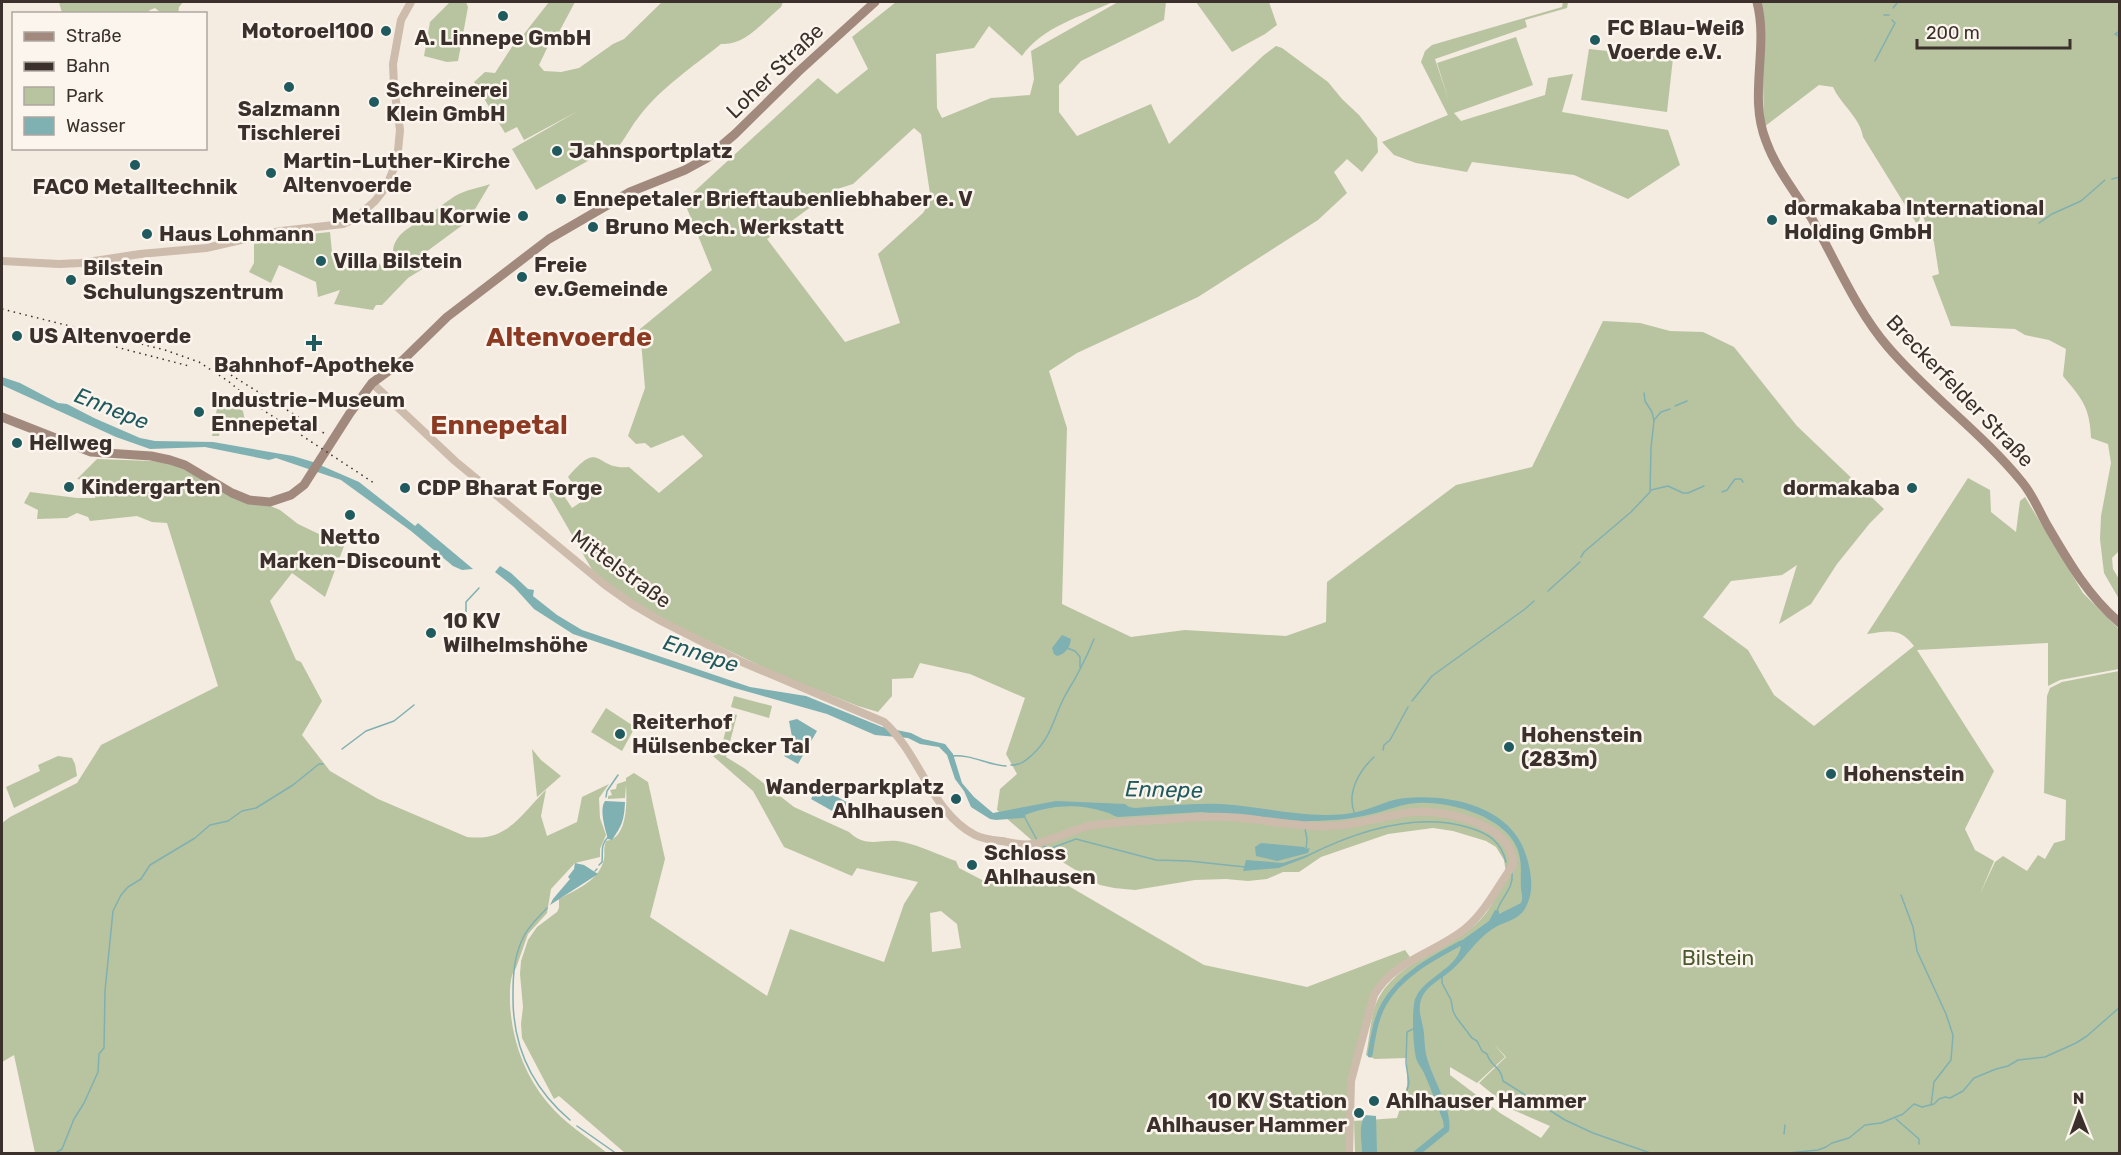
<svg xmlns="http://www.w3.org/2000/svg" width="2121" height="1155" font-family="Rubik,sans-serif">
<rect width="100%" height="100%" fill="#f4ebe1"/>
<!-- green -->
<g fill="#b8c4a0" fill-rule="evenodd">
<path d="M59,2H183L179,7L178,14L161,13L155,8L150,10L147,13H62Z"/>
<path d="M450,2H466L468,7L458,61L447,62L424,56L430,22Z"/>
<path d="M549,2H575L559,32L549,44L539,65L544,71L561,72L579,68L613,44L624,39L662,2H783L781,7C764,21 745,46 721,44C695,65 661,88 641,114C627,131 625,143 607,158L602,153L536,190L512,149L578,111L524,140L517,127L505,133L474,82L485,72L495,73L517,39H520Z"/>
<path d="M896,2H1113C1082,16 1042,27 1022,56L989,26L974,48L936,54L937,108L942,118L991,98L1030,95L1034,79L1031,51L1118,2H1166L1164,20L1081,61L1059,85V112L1077,136L1151,104L1169,144L1264,55L1276,46L1282,48L1328,82L1342,99L1359,115L1377,138L1378,152L1362,172L1347,159L1334,172L1347,193L1318,220L1198,297L1077,353L1049,371L1067,428L1062,604L1131,637L1185,630L1286,636L1326,622L1327,582L1456,485L1532,467L1603,321L1640,323L1670,331L1703,332L1734,347L1797,426L1884,509L1870,523L1837,564L1811,604L1779,624L1797,565L1782,575L1731,581L1703,617L1748,650L1774,695L1814,726L1914,646C1900,627 1888,631 1867,634L1968,478L1990,490L1991,512L2016,532L2020,501L2025,497L2083,593L2119,629V669L2060,680L2048,686V643L1917,650L1994,771L1965,829L1975,850L1994,861L1980,894L1995,862L2003,856L2027,871L2038,855L2045,859L2054,843L2065,840L2066,800L2044,793L2047,696L2050,688L2062,682L2119,671V1153H1355L1354,1121L1397,1118L1407,1086V1058L1375,1059L1366,1055C1370,1037 1370,1014 1379,997C1405,952 1467,949 1492,904L1490,902L1507,879L1504,860L1496,847L1486,841L1453,831L1433,828L1388,834L1321,857L1299,872H1283L1267,879L1248,881L1226,879L1195,880L1135,890L1114,888L1100,885L1043,850L997,810L1000,789L1017,774L1006,754L1025,698L970,674L920,663L913,678L892,679V696L878,712L858,706L780,675L662,619L624,596L594,573L542,483L555,482L572,508L584,500L568,477C602,437 594,471 629,467L659,493L703,456L683,435L651,448L645,443L636,444L628,436L645,388L640,329L712,270L684,201L818,78L837,94L868,69L852,37ZM914,128L921,134L931,200L923,213L878,254L900,323L845,342L767,239L834,190L853,184ZM1494,1044L1506,1057L1479,1083L1511,1109L1550,1126L1541,1138L1500,1113L1450,1075V1067L1477,1083L1505,1057Z"/>
<path d="M1196,2H1269L1277,25L1265,34L1232,52Z"/>
<path d="M1563,2H1568L1567,8L1525,20L1527,27L1522,29L1435,59L1449,101L1437,63L1516,37L1533,85L1454,113L1461,121L1545,95L1548,78L1573,74L1562,112L1668,130L1680,165L1628,199L1574,175L1472,162L1467,172L1416,163L1394,155L1382,142L1448,115L1421,62L1425,51L1432,45L1562,7Z"/>
<path d="M1761,2H2119L2120,550L2112,558L2113,569L2119,579V599L2104,573L2100,539L2101,516L2111,463L2108,444L2091,438C2090,407 2082,399 2063,376L2066,349L2049,340L2025,335L2015,329L1951,326L1932,276L1939,274L1934,242L1921,212L1918,226L1863,137C1860,117 1841,105 1833,87L1819,85L1764,127Z"/>
<path d="M1589,49L1673,58L1667,112L1581,100Z"/>
<path d="M490,184L468,221L426,252L429,265L408,278L382,305H376L373,310L334,304L340,290L318,297L316,282L279,265L271,283L249,272L254,263V244L291,236L330,232L332,252L335,253L337,270L378,262L385,271L394,264C388,237 406,230 424,218C435,211 444,203 455,196C465,190 479,188 490,184Z"/>
<path d="M219,397L243,411L245,421L237,419L235,430L221,427L219,436H212Z"/>
<path d="M97,459L152,461L170,463L280,510L298,524L344,546L325,597L292,573L270,601L296,660L301,662L322,701L302,735L330,771L378,799L467,837C508,842 520,815 546,790L541,816L547,836L577,822L582,797L609,784L599,798L600,818L606,835L600,849V857L575,863L551,889L547,913L528,934L516,968C509,976 510,993 510,1004C512,1040 524,1074 547,1102C563,1122 587,1137 607,1153H35L14,1055L2,1062V823L10,817L77,783L101,745L218,686L167,523L152,522L137,516L90,521L88,517L77,513L67,518L37,519L38,510L24,503L30,492L77,498H95L98,481L77,479Z"/>
<path d="M734,696L772,706L769,718L731,707Z"/>
<path d="M606,708L635,727L622,751L591,732Z"/>
<path d="M730,713L737,715L726,757L744,768L794,807L849,832C868,850 882,837 903,842C921,846 939,855 956,861L959,868L986,882L1012,875L1046,881H1060L1204,965L1307,987L1405,950L1410,957L1392,969L1381,981L1354,1057L1347,1154L625,1153L559,1096L554,1099L522,1038L521,1024L523,1007L520,974L521,961L528,940L537,927L557,912L559,908V899C577,889 599,881 604,859C605,852 603,850 606,841C628,839 627,801 626,785L625,798L608,799V796L612,795L610,790L616,789L617,784L626,781V778L634,773L648,782L665,859L650,917L767,996L790,929L884,962L904,904L918,882L857,868L852,876L784,847L753,791L713,756L720,753ZM941,911L957,924L961,948L932,952L930,913Z"/>
<path d="M532,749L541,760L561,776L537,797Z"/>
<path d="M58,756L72,758L75,764L77,776L14,808L6,787L40,771L38,765Z"/>
</g>
<!-- water -->
<g fill="#7fb0b2">
<path d="M2,377L20,383L58,403L67,404L94,418L140,438L155,441L213,442L293,456L313,462L359,482L415,526L418,523L473,569L462,570L453,566L411,531L341,480L276,458L269,460L205,447L150,449L116,437L2,385Z"/>
<path d="M500,566L511,573L528,589L534,590L533,596L557,615L582,630L750,687L806,696L882,727L911,733L923,739L945,744L953,754L962,783L974,797L993,813L1056,801L1125,804L1129,807L1135,808C1163,806 1193,803 1221,804C1256,806 1290,815 1325,815C1337,815 1349,814 1361,811C1376,807 1390,799 1405,798C1445,794 1501,804 1521,843C1528,857 1534,880 1530,896C1523,923 1508,918 1491,930C1475,941 1467,956 1453,969C1442,979 1426,985 1421,1000C1418,1009 1421,1018 1423,1027C1425,1037 1424,1048 1427,1058C1433,1080 1453,1110 1449,1131L1422,1153H1412L1444,1127L1443,1121C1437,1105 1431,1089 1424,1073C1422,1069 1419,1065 1417,1061C1413,1052 1411,1006 1416,997C1426,975 1463,967 1461,941L1489,921L1495,910L1499,911V914L1521,903C1523,897 1522,895 1521,889C1520,875 1523,863 1517,848C1504,816 1449,801 1417,803C1402,804 1388,810 1372,814C1351,819 1330,821 1308,821L1303,823L1302,821L1201,812L1118,817C1113,816 1110,813 1105,812C1080,803 1050,805 1025,815L1026,817L1023,818L996,820L990,819L971,807L964,791L955,779L947,755L939,747L920,744L908,738L875,735L827,714L731,687L573,634L534,609L514,587L495,572Z"/>
<path d="M1062,635L1071,639C1070,647 1066,654 1057,656L1054,654L1052,648Z"/>
<path d="M797,719L817,731L798,764L784,756L793,742L789,721Z"/>
<path d="M818,786L850,804L843,817L811,799Z"/>
<path d="M605,801L625,802C624,821 622,825 612,840L608,839C605,829 599,809 605,801Z"/>
<path d="M1261,843L1304,847L1306,849L1310,848L1308,853L1277,861L1256,856L1255,847Z"/>
<path d="M1307,855V857L1279,868L1243,871L1246,860L1283,863Z"/>
<path d="M575,863L584,865L598,874L550,905L553,899L570,879L568,877L574,869Z"/>
<path d="M1365,1115L1376,1116L1377,1153H1362C1362,1141 1358,1126 1365,1115Z"/>
</g>
<g fill="none" stroke-linecap="round" stroke-linejoin="round">
<!-- stream -->
<g stroke="#7fb0b2" stroke-width="1.5">
<path d="M2119,2H2120"/>
<path d="M1893,8L1898,2"/>
<path d="M1884,15H1889"/>
<path d="M2119,29L2120,21"/>
<path d="M2120,31L2115,34L2120,37"/>
<path d="M1875,61L1895,23L1892,20"/>
<path d="M2112,179L2120,177"/>
<path d="M2039,223L2052,214L2081,201L2105,180"/>
<path d="M1675,406L1687,401"/>
<path d="M1654,420L1661,412L1670,409"/>
<path d="M1651,490L1668,486L1683,493H1688L1704,486"/>
<path d="M1722,492L1727,490L1735,479H1741L1743,482"/>
<path d="M1581,557L1584,552L1631,512L1650,492L1651,448L1654,421L1652,412L1645,401L1644,393"/>
<path d="M1548,591L1580,562"/>
<path d="M455,624L466,612V602L479,588"/>
<path d="M1067,648L1075,651L1080,657V667"/>
<path d="M1412,701L1432,676L1525,609L1534,601"/>
<path d="M342,749L366,731L394,721L414,705"/>
<path d="M1383,750L1384,745L1390,740L1408,707"/>
<path d="M952,756C971,754 987,765 1006,766"/>
<path d="M1011,765C1021,765 1025,761 1032,755C1053,736 1053,717 1066,694C1077,676 1086,659 1094,639"/>
<path d="M606,797L607,791L618,775"/>
<path d="M1354,812C1347,792 1359,771 1374,757"/>
<path d="M1025,818L1037,840"/>
<path d="M1305,829L1307,839L1306,849"/>
<path d="M1042,845L1049,849L1076,839L1156,860L1189,861L1245,867"/>
<path d="M1307,856C1355,832 1414,812 1467,827C1488,833 1501,841 1506,862"/>
<path d="M599,865L602,862C603,851 600,846 608,837"/>
<path d="M595,871L597,869"/>
<path d="M1901,895L1913,927L1917,951L1946,1014L1953,1035L1951,1060L1934,1082L1931,1105"/>
<path d="M547,908C539,917 527,927 522,940C514,958 513,975 513,994C512,1046 531,1087 570,1120"/>
<path d="M1497,911C1501,897 1514,889 1512,873"/>
<path d="M1442,976V983L1451,1000L1453,1011L1456,1017L1472,1038L1477,1041L1482,1051L1487,1054C1490,1066 1501,1066 1503,1081L1565,1120L1593,1133L1653,1154"/>
<path d="M1405,1098L1409,1083L1406,1063L1407,1032L1413,1029"/>
<path d="M1896,1119L1919,1139V1144"/>
<path d="M577,1126L617,1154"/>
<path d="M1784,1134L1785,1125"/>
<path d="M54,1154L62,1149L74,1119L84,1103L98,1072L99,1054L104,1048L105,991L113,911L121,895L128,887L141,879L150,865L195,838L210,825L228,821L242,811L256,808L293,785L319,764H323"/>
<path d="M1673,1154H1686"/>
<path d="M1777,1154L1818,1150L1826,1147L1832,1143L1849,1138L1865,1125L1881,1123L1903,1114L1914,1104L1922,1107L1934,1104L1939,1099L1945,1097L1950,1098L1963,1091L1974,1078L1996,1069L2008,1066L2018,1060L2045,1057L2076,1043L2087,1036L2120,1007"/>
</g>
<!-- canal -->
<path stroke="#7fb0b2" stroke-width="5" d="M1370,1055C1373,1038 1375,1020 1384,1004C1400,975 1433,958 1461,943H1466"/>
<!-- tertiary -->
<g stroke="#cdbbac" stroke-width="8">
<path d="M2,261L59,264L81,263L140,254L206,248L281,231L343,224L356,218L375,201L386,187L397,161L400,130L394,87L393,64L401,20L411,2"/>
<path d="M372,383L455,461L605,585L632,604L661,621L742,662L884,722C920,754 931,812 975,835C983,839 993,840 1002,841C1012,843 1023,846 1033,844C1054,841 1073,828 1094,825C1116,822 1139,821 1162,820C1183,818 1204,816 1226,817C1261,818 1294,828 1330,826C1356,825 1380,817 1406,813C1438,807 1515,823 1513,865C1498,886 1486,911 1466,928C1436,953 1395,959 1374,995L1351,1081L1349,1154"/>
</g>
<!-- secondary -->
<g stroke="#a18a7d" stroke-width="9">
<path d="M1757,2C1769,48 1748,96 1766,141C1776,169 1796,193 1812,219C1836,261 1856,310 1888,347C1929,395 1982,433 2022,482C2033,495 2039,511 2047,525C2068,561 2088,596 2120,623"/>
<path d="M2,417L91,452L151,456L170,460L185,465L232,493L249,500L270,502L291,495L304,485L350,413L372,383L402,361L447,317L549,239L630,192L685,170L707,158L735,134L798,72L875,2"/>
</g>
<!-- rail -->
<g stroke="#3b302b" stroke-width="1.5" stroke-dasharray="1.5 4.5" stroke-linecap="butt">
<path d="M2,309L165,350L199,362L228,381L266,412L374,483"/>
<path d="M116,347L189,366"/>
<path d="M231,375L327,435"/>
</g>
</g>
<!-- markers -->
<g fill="#1f5a5e" stroke="#fbf5ee" stroke-width="2">
<circle cx="503" cy="16" r="6"/>
<circle cx="386" cy="31" r="6"/>
<circle cx="1595" cy="40" r="6"/>
<circle cx="289" cy="87" r="6"/>
<circle cx="374" cy="102" r="6"/>
<circle cx="557" cy="151" r="6"/>
<circle cx="135" cy="165" r="6"/>
<circle cx="271" cy="173" r="6"/>
<circle cx="561" cy="199" r="6"/>
<circle cx="523" cy="216" r="6"/>
<circle cx="1772" cy="220" r="6"/>
<circle cx="593" cy="227" r="6"/>
<circle cx="147" cy="234" r="6"/>
<circle cx="321" cy="261" r="6"/>
<circle cx="522" cy="277" r="6"/>
<circle cx="71" cy="280" r="6"/>
<circle cx="17" cy="336" r="6"/>
<path d="M311 334h6v6h6v6h-6v6h-6v-6h-6v-6h6z"/>
<circle cx="199" cy="412" r="6"/>
<circle cx="17" cy="443" r="6"/>
<circle cx="69" cy="487" r="6"/>
<circle cx="405" cy="488" r="6"/>
<circle cx="1912" cy="488" r="6"/>
<circle cx="350" cy="515" r="6"/>
<circle cx="431" cy="633" r="6"/>
<circle cx="620" cy="734" r="6"/>
<circle cx="1509" cy="747" r="6"/>
<circle cx="1831" cy="774" r="6"/>
<circle cx="956" cy="799" r="6"/>
<circle cx="972" cy="865" r="6"/>
<circle cx="1374" cy="1101" r="6"/>
<circle cx="1359" cy="1113" r="6"/>
</g>
<g text-anchor="middle" stroke-width="5" stroke-linejoin="round" paint-order="stroke">
<!-- poi labels -->
<g font-size="21" font-weight="bold" fill="#3b302b" stroke="#fbf5ee" text-anchor="start">
<text x="1607" y="35">FC Blau-Weiß<tspan x="1607" dy="24">Voerde e.V.</tspan></text>
<text x="374" y="38" text-anchor="end">Motoroel100</text>
<text x="503" y="45" text-anchor="middle">A. Linnepe GmbH</text>
<text x="386" y="97">Schreinerei<tspan x="386" dy="24">Klein GmbH</tspan></text>
<text x="289" y="116" text-anchor="middle">Salzmann<tspan x="289" dy="24">Tischlerei</tspan></text>
<text x="569" y="158">Jahnsportplatz</text>
<text x="283" y="168">Martin-Luther-Kirche<tspan x="283" dy="24">Altenvoerde</tspan></text>
<text x="135" y="194" text-anchor="middle">FACO Metalltechnik</text>
<text x="573" y="206">Ennepetaler Brieftaubenliebhaber e. V</text>
<text x="1784" y="215">dormakaba International<tspan x="1784" dy="24">Holding GmbH</tspan></text>
<text x="511" y="223" text-anchor="end">Metallbau Korwie</text>
<text x="605" y="234">Bruno Mech. Werkstatt</text>
<text x="159" y="241">Haus Lohmann</text>
<text x="333" y="268">Villa Bilstein</text>
<text x="534" y="272">Freie<tspan x="534" dy="24">ev.Gemeinde</tspan></text>
<text x="83" y="275">Bilstein<tspan x="83" dy="24">Schulungszentrum</tspan></text>
<text x="29" y="343">US Altenvoerde</text>
<text x="314" y="372" text-anchor="middle">Bahnhof-Apotheke</text>
<text x="211" y="407">Industrie-Museum<tspan x="211" dy="24">Ennepetal</tspan></text>
<text x="29" y="450">Hellweg</text>
<text x="81" y="494">Kindergarten</text>
<text x="417" y="495">CDP Bharat Forge</text>
<text x="1900" y="495" text-anchor="end">dormakaba</text>
<text x="350" y="544" text-anchor="middle">Netto<tspan x="350" dy="24">Marken-Discount</tspan></text>
<text x="443" y="628">10 KV<tspan x="443" dy="24">Wilhelmshöhe</tspan></text>
<text x="632" y="729">Reiterhof<tspan x="632" dy="24">Hülsenbecker Tal</tspan></text>
<text x="1521" y="742">Hohenstein<tspan x="1521" dy="24">(283m)</tspan></text>
<text x="1843" y="781">Hohenstein</text>
<text x="944" y="794" text-anchor="end">Wanderparkplatz<tspan x="944" dy="24">Ahlhausen</tspan></text>
<text x="984" y="860">Schloss<tspan x="984" dy="24">Ahlhausen</tspan></text>
<text x="1347" y="1108" text-anchor="end">10 KV Station<tspan x="1347" dy="24">Ahlhauser Hammer</tspan></text>
<text x="1386" y="1108">Ahlhauser Hammer</text>
</g>
<!-- street labels -->
<g font-size="21" fill="#3b302b" stroke="#fbf5ee">
<text transform="translate(775 71) rotate(-44)" y="7">Loher Straße</text>
<text transform="translate(1960 391) rotate(46)" y="7">Breckerfelder Straße</text>
<text transform="translate(621 569) rotate(36)" y="7">Mittelstraße</text>
</g>
<!-- park labels -->
<g font-size="21" fill="#4a5a2e" stroke="#fbf5ee">
<text x="1718" y="965">Bilstein</text>
</g>
<!-- water labels -->
<g font-size="22" font-style="italic" fill="#1f5a5e" stroke="#fbf5ee">
<text transform="translate(112 408) rotate(22)" y="8">Ennepe</text>
<text transform="translate(701 653) rotate(18)" y="8">Ennepe</text>
<text transform="translate(1164 789) rotate(1)" y="8">Ennepe</text>
</g>
<!-- district labels -->
<g font-size="27" font-weight="bold" fill="#8c3b22" stroke="#fbf5ee">
<text x="569" y="346">Altenvoerde</text>
<text x="499" y="434">Ennepetal</text>
</g>
</g>
<!-- border -->
<rect width="2121" height="1155" fill="none" stroke="#3b302b" stroke-width="6"/>
<!-- legend -->
<rect x="12" y="12" width="195" height="138" fill="#fbf5ee" stroke="#aea6a0" stroke-width="1.5"/>
<rect x="24" y="32" width="30" height="9" fill="#a18a7d" stroke="#aea6a0" stroke-width="1.5"/>
<text x="66" y="42" font-size="18" fill="#3b302b">Straße</text>
<rect x="24" y="62" width="30" height="9" fill="#3b302b" stroke="#aea6a0" stroke-width="1.5"/>
<text x="66" y="72" font-size="18" fill="#3b302b">Bahn</text>
<rect x="24" y="87" width="30" height="18" fill="#b8c4a0" stroke="#aea6a0" stroke-width="1.5"/>
<text x="66" y="102" font-size="18" fill="#3b302b">Park</text>
<rect x="24" y="117" width="30" height="18" fill="#7fb0b2" stroke="#aea6a0" stroke-width="1.5"/>
<text x="66" y="132" font-size="18" fill="#3b302b">Wasser</text>
<!-- north arrow -->
<g transform="translate(2079 1113) rotate(359)" stroke="#fbf5ee" stroke-width="4.5" paint-order="stroke">
<path d="M0-4.5L10 22L0 15L-10 22Z" fill="#3b302b"/>
<text y="-9" font-size="16" font-weight="bold" text-anchor="middle" fill="#3b302b">N</text>
</g>
<!-- scale -->
<path d="M1917 39v9h153v-9" fill="none" stroke="#3b302b" stroke-width="3"/>
<text x="1926" y="39" font-size="18" fill="#3b302b" stroke="#fbf5ee" stroke-width="4.5" paint-order="stroke">200 m</text>
</svg>
